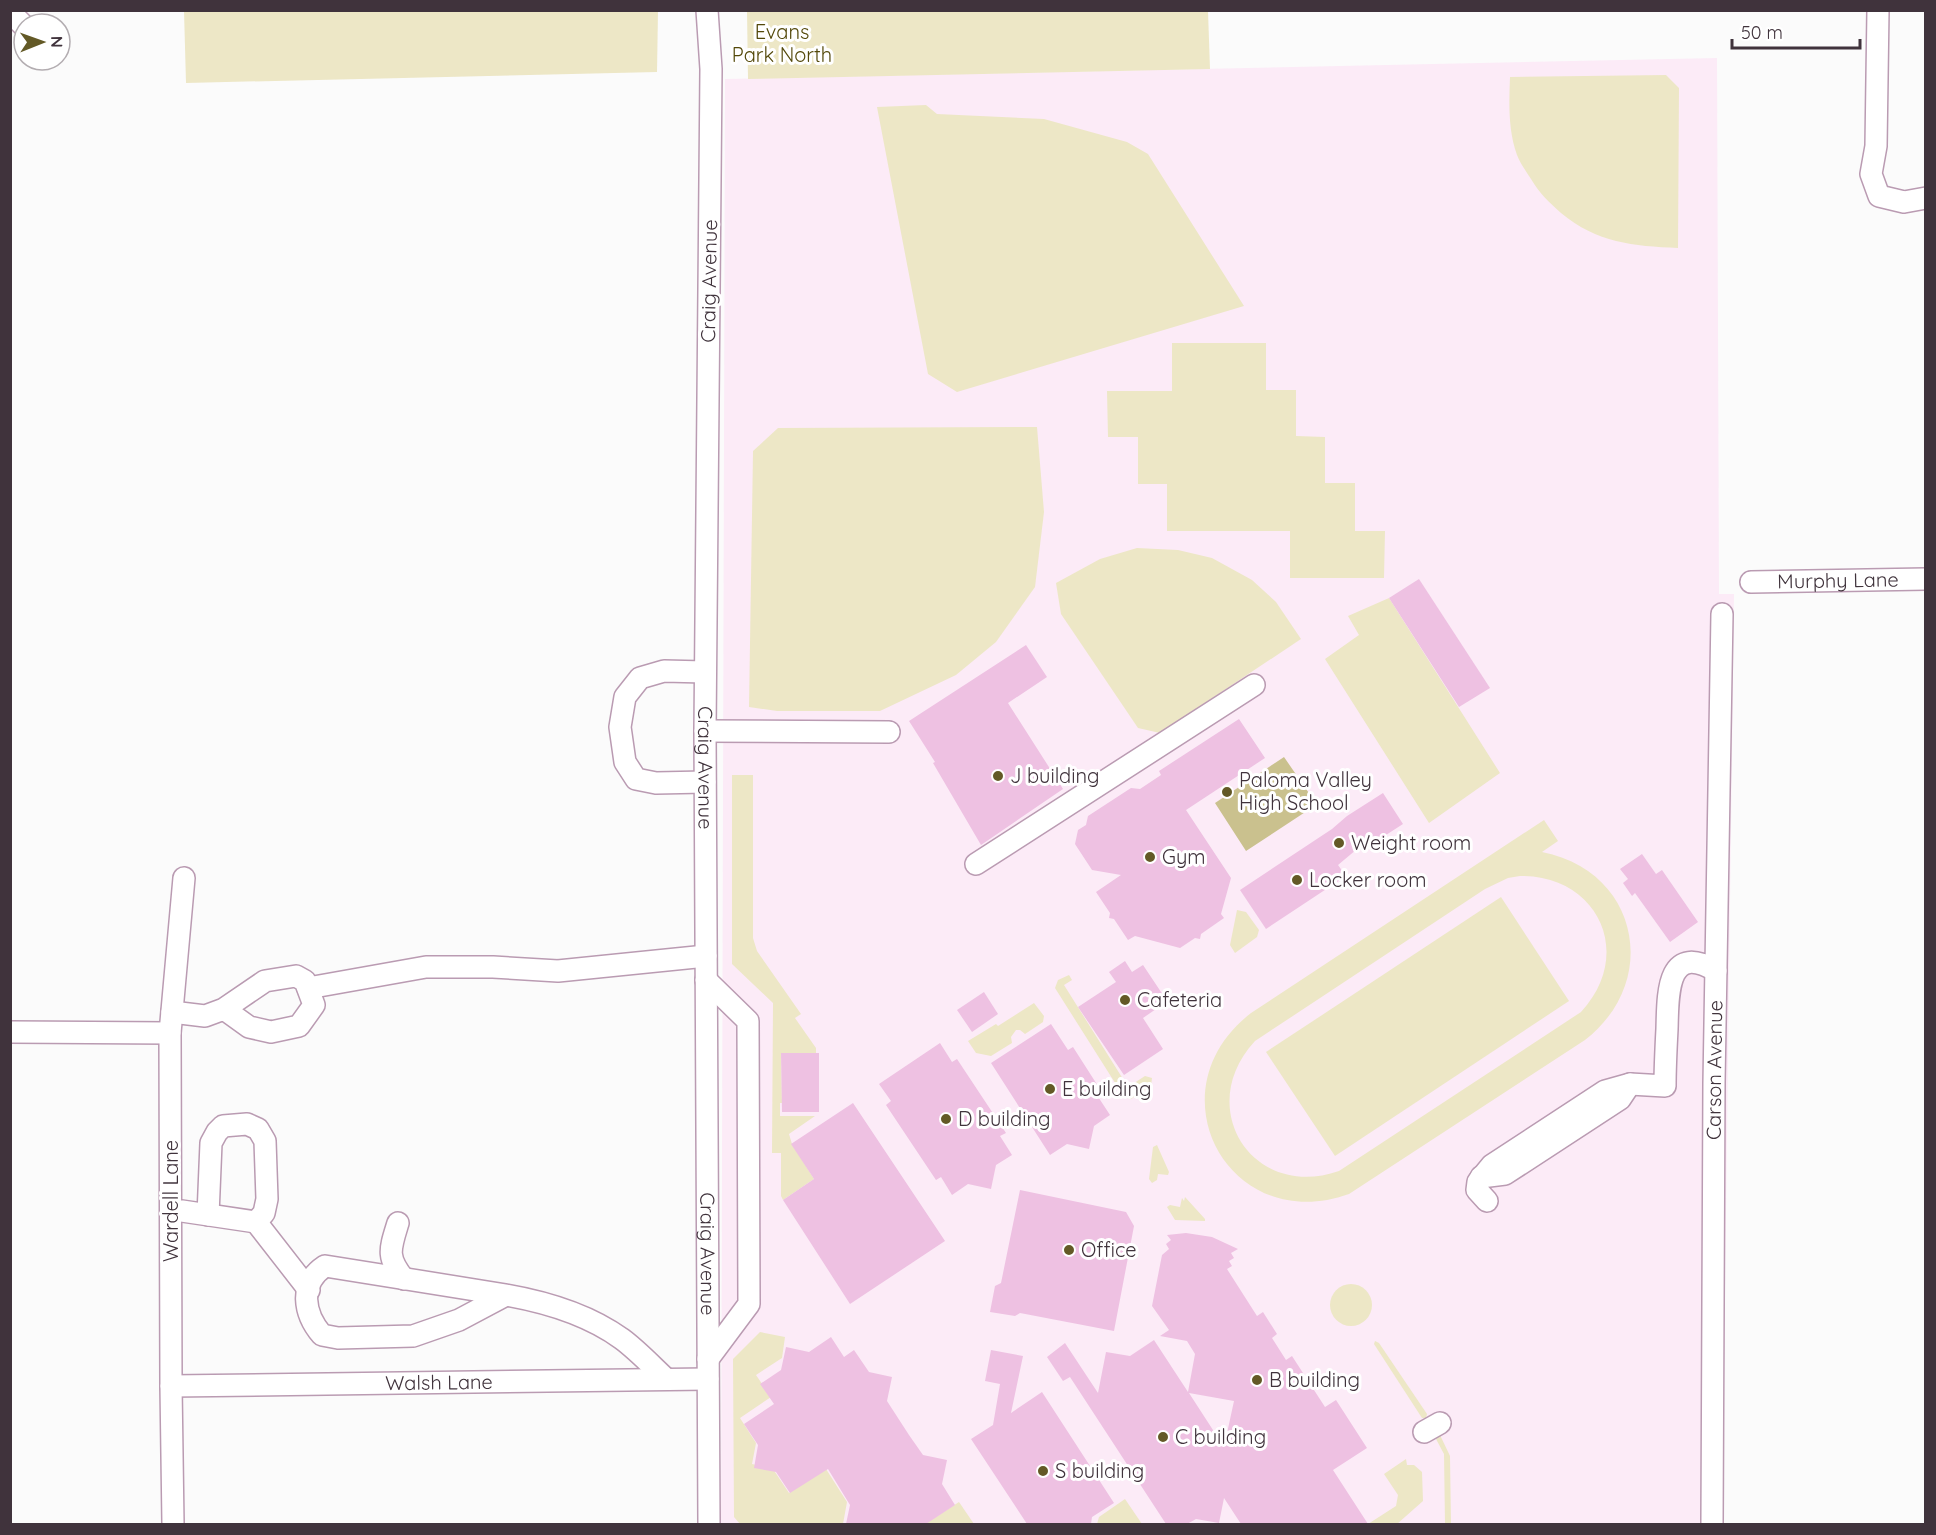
<svg xmlns="http://www.w3.org/2000/svg" width="1936" height="1535" font-family="Quicksand,sans-serif">
<rect width="100%" height="100%" fill="#fbfbfb"/>
<!-- built -->
<path fill="#fcebf7" d="M1717,58L1719,594H1734L1722,1524H721L725,79Z"/>
<!-- green -->
<g fill="#ede7c6" fill-rule="evenodd">
<path d="M184,11H658L657,72L186,83Z"/>
<path d="M747,11H1208L1210,69L748,79Z"/>
<path d="M1666,75L1679,88L1678,248C1633,246 1597,243 1561,213C1548,201 1540,194 1531,179C1526,171 1520,163 1517,155C1508,130 1509,103 1510,77Z"/>
<path d="M926,105L937,114L1044,119L1127,142L1148,154L1244,306L957,392L928,374L877,107Z"/>
<path d="M1172,343H1266V390H1296V436L1325,437V483H1355V531H1385L1384,578H1290V531H1167V484H1138V437H1108L1107,391H1172Z"/>
<path d="M1037,427L1044,512L1035,587L996,642L956,675L880,711H777L749,707L753,451L778,428Z"/>
<path d="M1137,548L1178,550L1212,558L1252,580L1276,602L1301,639L1160,733L1138,728L1061,614L1056,583L1100,559Z"/>
<path d="M1389,598L1500,773L1429,823L1325,659L1359,635L1348,616Z"/>
<path d="M732,775H753V938L757,951L801,1014L795,1018L816,1048V1053H781L782,1103H780V1116H815L789,1134L792,1144L814,1179L783,1200L781,1196V1153H772L773,1003L732,964Z"/>
<path d="M1544,820L1558,841L1542,852C1639,871 1661,981 1585,1040L1349,1194C1229,1237 1150,1091 1251,1013ZM1520,876C1598,875 1635,954 1581,1012L1339,1171C1253,1201 1193,1108 1255,1041L1485,889L1508,878Z"/>
<path d="M1501,897L1569,1001L1335,1156L1266,1052Z"/>
<path d="M1237,910L1246,912L1259,930L1257,937L1235,953L1230,945Z"/>
<path d="M1069,975L1072,980L1064,985L1128,1087L1145,1076L1152,1078L1151,1086L1131,1099L1124,1097L1055,988L1058,980Z"/>
<path d="M1034,1003L1044,1016L1043,1022L1025,1034L1020,1030H1016L1011,1037L1012,1043L991,1056L976,1053L968,1041L996,1024L998,1026Z"/>
<path d="M1157,1145L1169,1172L1168,1175L1158,1174L1157,1180L1152,1183L1149,1179L1153,1147Z"/>
<path d="M1185,1197L1205,1219V1221L1175,1220L1167,1207L1170,1205L1180,1207L1182,1198L1184,1201Z"/>
<circle cx="1351" cy="1305" r="21"/>
<path d="M760,1332L785,1337L782,1358L756,1375L771,1397L740,1418L756,1443L752,1464L773,1469L789,1493L826,1469L847,1502L843,1524H844H740L734,1517L733,1359Z"/>
<path d="M1375,1341L1379,1343L1427,1414L1426,1418H1422L1374,1344Z"/>
<path d="M1440,1435L1450,1456L1451,1524H1445L1444,1454L1436,1439Z"/>
<path d="M1406,1459L1407,1465H1414L1422,1472L1423,1501L1397,1524H1368L1396,1506L1398,1495L1384,1474Z"/>
<path d="M1125,1499L1142,1524H1097L1099,1517Z"/>
<path d="M959,1502L974,1524H925Z"/>
</g>
<!-- water -->
<path fill="#cac18e" d="M1284,757L1313,799L1316,797L1319,803L1246,851L1215,803Z"/>
<!-- building -->
<g fill="#eec1e2" fill-rule="evenodd">
<path d="M1419,579L1490,688L1459,707L1389,598Z"/>
<path d="M1026,645L1047,677L1008,703L1063,789L981,845L933,763L935,762L909,721Z"/>
<path d="M1239,719L1265,758L1186,810L1231,878L1221,914L1224,918L1201,934L1200,939L1195,938L1180,948L1135,936L1128,940L1114,919L1109,918L1110,913L1096,892L1121,875L1092,870L1075,844L1078,830L1086,825L1088,816L1131,788L1140,789L1161,775L1159,771Z"/>
<path d="M1383,793L1403,824L1372,844L1369,839L1338,865L1346,876L1266,929L1240,890L1332,829L1347,816Z"/>
<path d="M1642,854L1656,874L1662,870L1698,922L1670,942L1635,893L1632,896L1623,883L1628,879L1620,869Z"/>
<path d="M1125,961L1132,972L1143,965L1165,998L1157,1003L1156,1009L1143,1018L1163,1049L1124,1075L1078,1007L1116,982L1109,972Z"/>
<path d="M984,992L998,1014L972,1032L957,1010Z"/>
<path d="M1051,1024L1068,1050L1073,1047L1098,1086L1093,1089L1110,1115L1094,1126L1089,1149L1067,1144L1050,1155L991,1063Z"/>
<path d="M940,1043L952,1062L957,1059L1006,1133L1000,1136L1012,1155L996,1165L991,1189L968,1184L952,1195L941,1177L936,1180L886,1105L891,1101L879,1084Z"/>
<path d="M781,1053H819V1112H782Z"/>
<path d="M853,1103L945,1241L850,1304L783,1200L814,1179L791,1144Z"/>
<path d="M1020,1190L1126,1212L1134,1226L1114,1331L1020,1313L1015,1316L990,1312L995,1286L1001,1283Z"/>
<path d="M1186,1233L1212,1237L1238,1249L1231,1253L1234,1258L1229,1261L1232,1266L1227,1269L1257,1316L1263,1312L1277,1334L1272,1338L1286,1360L1292,1356L1325,1407L1336,1400L1367,1448L1333,1470L1368,1524H1241L1224,1498L1219,1523L1196,1519L1187,1524H1166L1070,1377L1063,1381L1047,1357L1065,1343L1098,1393L1106,1352L1130,1356L1154,1340L1188,1392L1195,1354L1187,1341L1160,1336L1169,1330L1152,1306L1162,1255L1169,1249L1166,1244L1171,1240L1167,1235ZM1189,1393L1234,1401L1224,1447Z"/>
<path d="M831,1337L844,1357L854,1350L869,1372L892,1377L887,1401L909,1435L923,1455L947,1460L942,1484L955,1505L926,1524H846L850,1505L828,1469L790,1493L776,1472L754,1468L758,1445L744,1424L774,1404L760,1384L781,1370L786,1347L809,1352Z"/>
<path d="M991,1350L1023,1356L1011,1413L1042,1392L1114,1503L1092,1517L1091,1524H1027L971,1439L993,1425L1000,1384L985,1381Z"/>
</g>
<g fill="none" stroke-linecap="round" stroke-linejoin="round">
<defs>
<g id="minor">
<path id="s1" d="M707,10L711,69L705,731L709,1524"/>
<path d="M1878,10L1876,146L1871,174L1879,196L1904,202L1926,198"/>
<path d="M10,12L24,26"/>
<path id="s2" d="M1751,582L1926,579"/>
<path d="M705,731L889,732"/>
<path d="M705,782L656,783L636,779L625,762L620,727L625,697L640,678L664,671L705,672"/>
<path d="M976,864L1254,685"/>
<path d="M706,980L748,1021L749,1304L708,1359"/>
<path d="M308,988L426,967H493L558,971L706,956"/>
<path d="M172,1012L205,1016L224,1009L265,981L296,976L305,981L314,1005L299,1026L271,1032L249,1027L224,1009"/>
<path d="M10,1032L170,1033"/>
<path d="M1481,1177L1505,1174L1620,1099L1630,1084"/>
<path d="M1487,1201L1477,1190L1478,1182L1492,1165L1605,1091L1630,1084L1665,1086C1665,1067 1666,1048 1667,1029C1668,996 1666,941 1716,971"/>
<path d="M171,1211H182L256,1222"/>
<path d="M208,1215L211,1143L217,1132L223,1126L247,1124L258,1129L265,1141L267,1199L264,1213L256,1222L309,1290"/>
<path d="M398,1223C390,1249 386,1257 404,1279"/>
<path d="M506,1295L459,1320L413,1336L338,1338L322,1335C304,1314 298,1284 325,1266L506,1295C546,1302 589,1315 622,1339C637,1350 652,1366 666,1379"/>
<path id="s3" d="M171,1386L708,1379"/>
<path d="M1424,1432L1440,1423"/>
<path d="M173,1524L171,1386L170,1033L184,878"/>
<path id="s4" d="M1712,1524L1714,1083L1722,614"/>
</g>
</defs>
<!-- minor casing -->
<use href="#minor" stroke="#ba9bb2" stroke-width="24"/>
<!-- minor -->
<use href="#minor" stroke="#fff" stroke-width="21"/>
</g>
<!-- markers -->
<g fill="#635926" stroke="#fff" stroke-width="2">
<circle cx="998" cy="776" r="6"/>
<circle cx="1227" cy="792" r="6"/>
<circle cx="1339" cy="843" r="6"/>
<circle cx="1150" cy="857" r="6"/>
<circle cx="1297" cy="880" r="6"/>
<circle cx="1125" cy="1000" r="6"/>
<circle cx="1050" cy="1089" r="6"/>
<circle cx="946" cy="1119" r="6"/>
<circle cx="1069" cy="1250" r="6"/>
<circle cx="1257" cy="1380" r="6"/>
<circle cx="1163" cy="1437" r="6"/>
<circle cx="1043" cy="1471" r="6"/>
</g>
<g text-anchor="middle" stroke-width="6" stroke-linejoin="round" paint-order="stroke">
<!-- park labels -->
<g font-size="20" fill="#534809" stroke="#fff">
<text x="782" y="39">Evans<tspan x="782" dy="23">Park North</tspan></text>
</g>
<!-- street labels -->
<g font-size="20" fill="#40333c" stroke="#fff">
<text transform="translate(709 281) rotate(-89)" y="7">Craig Avenue</text>
<text dy="7" stroke="none"><textPath href="#s2" startOffset="87">Murphy Lane</textPath></text>
<text dy="7" stroke="none"><textPath href="#s1" startOffset="758">Craig Avenue</textPath></text>
<text dy="7" stroke="none"><textPath href="#s4" startOffset="454">Carson Avenue</textPath></text>
<text transform="translate(171 1201) rotate(-90)" y="7">Wardell Lane</text>
<text dy="7" stroke="none"><textPath href="#s1" startOffset="1244">Craig Avenue</textPath></text>
<text dy="7" stroke="none"><textPath href="#s3" startOffset="268">Walsh Lane</textPath></text>
</g>
<!-- poi labels -->
<g font-size="20" fill="#40333c" stroke="#fff" text-anchor="start">
<text x="1010" y="783">J building</text>
<text x="1239" y="787">Paloma Valley<tspan x="1239" dy="23">High School</tspan></text>
<text x="1351" y="850">Weight room</text>
<text x="1162" y="864">Gym</text>
<text x="1309" y="887">Locker room</text>
<text x="1137" y="1007">Cafeteria</text>
<text x="1062" y="1096">E building</text>
<text x="958" y="1126">D building</text>
<text x="1081" y="1257">Office</text>
<text x="1269" y="1387">B building</text>
<text x="1175" y="1444">C building</text>
<text x="1055" y="1478">S building</text>
</g>
</g>
<!-- border -->
<rect width="1936" height="1535" fill="none" stroke="#40333c" stroke-width="24"/>
<!-- north arrow -->
<g transform="translate(42 42) rotate(89)"><circle r="28" fill="#ffffff" stroke="#b3adb1" stroke-width="1.5"/>
<path d="M0-4.5L10 22L0 15L-10 22Z" fill="#635926"/>
<text y="-9" font-size="16" font-weight="bold" text-anchor="middle" fill="#40333c">N</text>
</g>
<!-- scale -->
<path d="M1732 39v9h128v-9" fill="none" stroke="#40333c" stroke-width="3"/>
<text x="1741" y="39" font-size="18" fill="#40333c" stroke="#ffffff" stroke-width="4.5" paint-order="stroke">50 m</text>
</svg>
